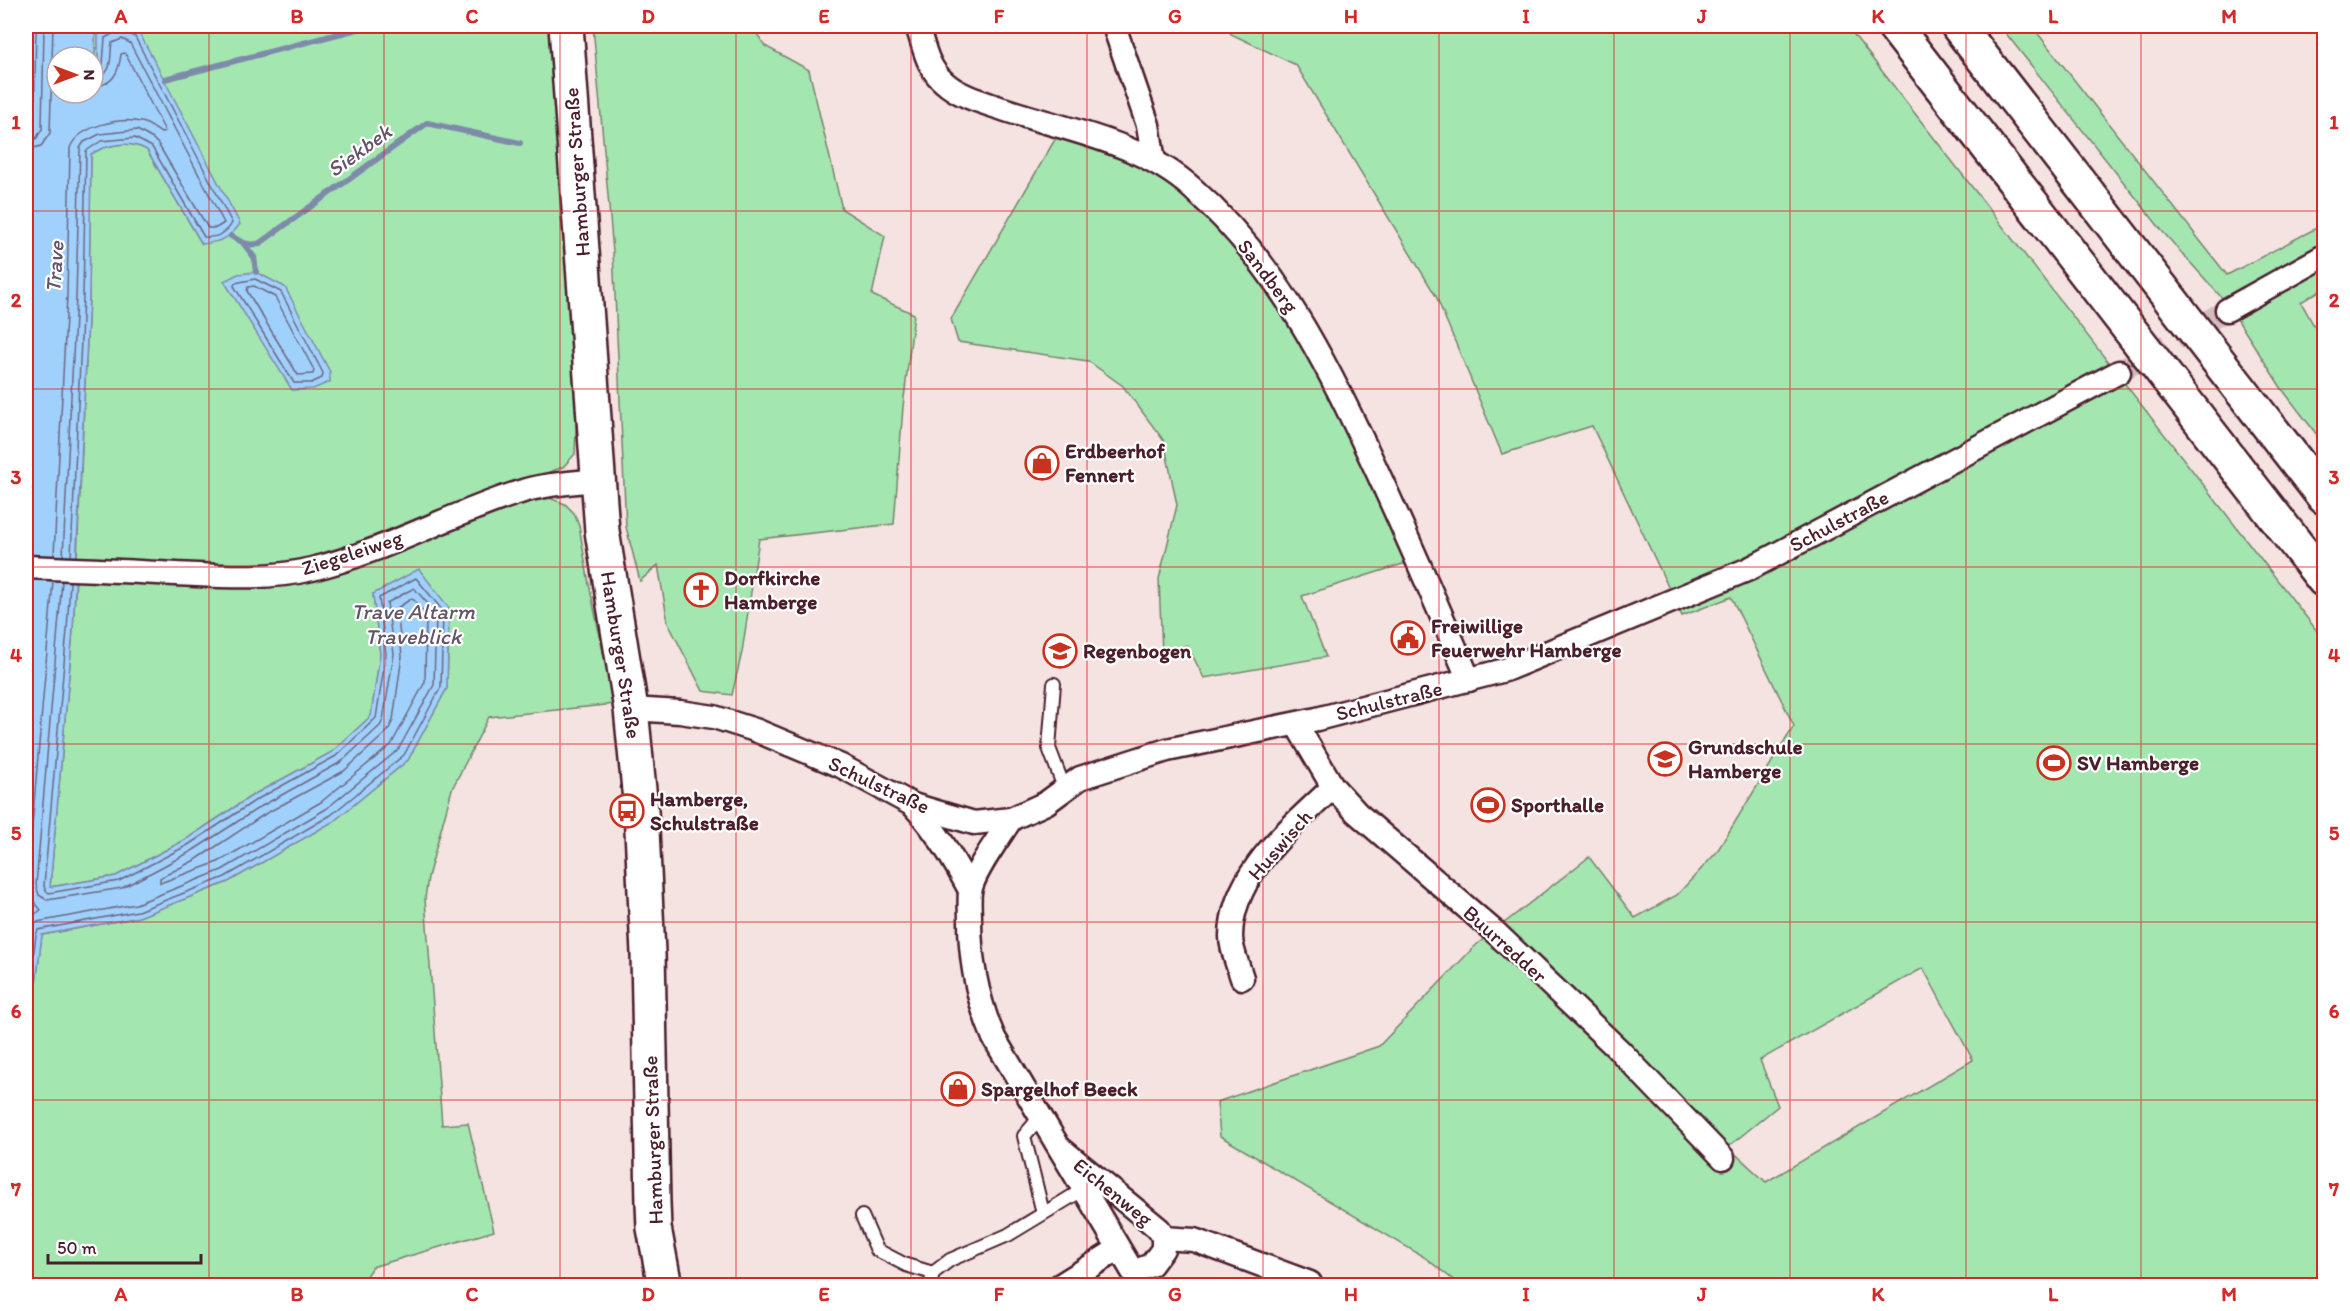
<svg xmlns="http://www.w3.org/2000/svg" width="2350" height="1311" font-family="Itim,sans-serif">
<rect width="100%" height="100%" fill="#f5e3e1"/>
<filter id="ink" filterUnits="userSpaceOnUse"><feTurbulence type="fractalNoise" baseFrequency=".0167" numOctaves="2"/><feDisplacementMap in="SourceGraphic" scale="12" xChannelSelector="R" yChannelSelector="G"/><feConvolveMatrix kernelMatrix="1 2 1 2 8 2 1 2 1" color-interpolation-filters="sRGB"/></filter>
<g filter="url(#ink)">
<!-- green -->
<g fill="#a4e6b0" stroke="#77826e" stroke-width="1.5" fill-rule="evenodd">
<path d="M95,26H549L578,378L575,454L563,467L427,517L547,497L565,504L574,513L579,526L589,584L614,704L489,717L452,789L428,877L425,899L442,1125L468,1123L494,1231L372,1267L360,1285L26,1286V1063L42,935L139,917L228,882L334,821L408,760L447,688L449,608L373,594L380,654L371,716L332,752L253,795L185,840L116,876L50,887L73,630L76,578L119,561L77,558L89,297L91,154C108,144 130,140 147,150L202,244L107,29L98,35V63H95Z"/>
<path d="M593,26H752L765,46L809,70L842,209L885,236L872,295L914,314L903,407L894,524L759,539L742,652L732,695L703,691L668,623L658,565L640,581L626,527L613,252Z"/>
<path d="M1225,26H1847L2324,640V1285H1460L1424,1257L1220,1136L1217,1102L1379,1046L1476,945L1589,857L1635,918L1677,895L1716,853L1794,726L1731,597L1682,616L1592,426L1502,454L1436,296L1296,65L1231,34ZM1923,968L1973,1060L1766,1182L1728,1147L1778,1106L1760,1060Z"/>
<path d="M2000,26H2032L2227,275L2324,224V243L2222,298L2163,232Z"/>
<path d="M1057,136L1138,166L1194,200L1249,256L1291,315L1406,563L1302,596L1326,657L1204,678L1187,645L1162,654L1159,579L1177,505L1164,441L1123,386L1088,361L958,342L951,319Z"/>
<path d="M2324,268V288L2301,302L2324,344V444L2282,389L2237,319Z"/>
</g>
<!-- water -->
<g fill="#a0d1fd" stroke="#7e8aa9" stroke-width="1.5" fill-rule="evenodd">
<path d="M30,26H95V63H98V35C112,26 124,26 139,32L240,224C229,239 220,242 202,244L147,150C130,140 108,144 91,154L89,297L73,630L50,887L116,876L185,840L253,795L332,752L371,716L380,654L373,594L419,569L449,608L447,688L408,760L334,821L228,882L139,917L42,935L26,1063V198ZM57,57H93V93H57Z"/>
<path d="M256,272L285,287L330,372V382L313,389L292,390L224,281L238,274Z"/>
</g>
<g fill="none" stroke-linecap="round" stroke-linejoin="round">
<!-- shore -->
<g stroke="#6c667f" stroke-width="1.5">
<path d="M26,134L31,133L34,127L36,26"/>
<path d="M26,141L36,139L42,129L44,26"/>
<path d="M26,150L41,146L50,133L53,26"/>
<path d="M255,279L281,292L323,373L322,378L311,383H294L234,286L235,283Z"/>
<path d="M254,286L275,297L314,370L313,374L298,375L247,291L248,287Z"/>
<path d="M54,555L67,296L70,148C78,126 120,117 141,122C148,123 155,129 161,133L165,131L125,53L121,54C119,72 113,86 93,86"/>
<path d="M63,556L76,297L80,148L84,142L100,134L137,130L153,139L158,144L208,228H216L224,223L130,43L122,39L112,43C109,57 115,77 93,76"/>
<path d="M71,556L83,297L86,151L101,141L135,138L152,147L204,237C216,238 226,234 232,223L135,37L121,29L105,38L103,64L99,69H93"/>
<path d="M411,599L414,600L426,616L425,682L391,745L321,802L218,862L160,883V878L197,859L265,814L344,771L388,731L393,720L402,656L397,608Z"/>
<path d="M26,920L41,910L31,898L27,885L53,581"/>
<path d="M26,957L29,930L37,922L136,904L222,870L326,809L398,750L434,685L436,613L414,588L387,603L394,654L383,720L380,726L341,762L260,807L192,851L122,888L47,900L39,895L36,885L62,581"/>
<path d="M26,1016L36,935L38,930L138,911L225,877L331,815L404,755L441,687L443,611L416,578L379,598L386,654L376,718L336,756L256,800L188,845L119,881L49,893L45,890L44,885L67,630L70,582"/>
</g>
<!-- stream -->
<g stroke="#7e8aa9" stroke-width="6">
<path d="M165,79L369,26"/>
<path d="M231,236C242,242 248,247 260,243L427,123L520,143"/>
<path d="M244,244L254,257L256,272"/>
</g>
<!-- street-tunnel -->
<path stroke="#d3bcbd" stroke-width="22" stroke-dasharray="22 11" stroke-linecap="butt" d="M2119,372L2227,310"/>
<defs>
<g id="lane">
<path d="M1054,684L1049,748L1065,790"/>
<path d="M1041,1116L1024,1136L1043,1213"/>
<path d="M862,1216L877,1250L906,1265L933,1273"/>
<path d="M930,1286L933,1273L950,1260L1008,1235L1084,1189"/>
</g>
<g id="street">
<path d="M917,26C924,46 927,68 944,82C960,97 986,103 1006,110C1070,131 1141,142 1193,189C1269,256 1317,344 1360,435C1399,516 1434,598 1469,680"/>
<path d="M1114,26L1148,125L1154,161"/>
<path d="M2227,310L2324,256"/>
<path d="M26,567C76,569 126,571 176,574C221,576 267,580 312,569C383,552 448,515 517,493C543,484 571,483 598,480"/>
<path d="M631,709L680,712L714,717L755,730L841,766L913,805L974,823L1011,819L1046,803L1080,778L1167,750L1317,719L1505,670L1749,569L2119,372"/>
<path d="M1296,724L1333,787L1357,813L1496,933L1619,1050L1723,1158"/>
<path d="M913,805C937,831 953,859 970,890"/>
<path d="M1011,819C1000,837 973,872 970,892C969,901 970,911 970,920C970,962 977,999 994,1038L1133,1272L1151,1265L1163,1249V1238L1159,1229L1060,1148"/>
<path d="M1242,978C1238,965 1231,950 1231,937C1231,874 1291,828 1333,787"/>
<path d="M1163,1238L1194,1240L1310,1283"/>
<path d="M1059,1286L1118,1249"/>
</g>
<path id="primary" d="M566,26L602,531L631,709L641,810L648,953L653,1203L654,1228L665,1286"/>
<g id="highway">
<path d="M1894,26L2324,580"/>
<path d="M1958,26L2324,497"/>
</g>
</defs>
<!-- lane casing -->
<use href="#lane" stroke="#4a1f2b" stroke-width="16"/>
<!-- street casing -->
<use href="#street" stroke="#4a1f2b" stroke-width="27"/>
<!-- primary casing -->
<use href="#primary" stroke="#4a1f2b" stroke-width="38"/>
<!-- highway casing -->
<use href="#highway" stroke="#4a1f2b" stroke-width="38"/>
<!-- lane -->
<use href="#lane" stroke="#fff" stroke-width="12"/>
<!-- street -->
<use href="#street" stroke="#fff" stroke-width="22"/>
<!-- primary -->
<use href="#primary" stroke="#fff" stroke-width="33"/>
<!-- highway -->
<use href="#highway" stroke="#fff" stroke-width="33"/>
</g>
</g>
<!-- grid -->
<path fill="none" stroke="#d62828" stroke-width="1.5" stroke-opacity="0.55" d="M209,26V1286M384,26V1286M560,26V1286M736,26V1286M911,26V1286M1087,26V1286M1263,26V1286M1439,26V1286M1614,26V1286M1790,26V1286M1966,26V1286M2141,26V1286M26,211H2324M26,389H2324M26,567H2324M26,744H2324M26,922H2324M26,1100H2324"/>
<!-- icons -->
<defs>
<symbol id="shop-ring" viewBox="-11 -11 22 22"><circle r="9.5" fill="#fff" stroke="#c8321e" stroke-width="1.5"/><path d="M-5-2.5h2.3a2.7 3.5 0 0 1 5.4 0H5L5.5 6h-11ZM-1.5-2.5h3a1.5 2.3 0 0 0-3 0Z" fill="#c8321e"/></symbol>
<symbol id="church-ring" viewBox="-11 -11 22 22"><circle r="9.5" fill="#fff" stroke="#c8321e" stroke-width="1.5"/><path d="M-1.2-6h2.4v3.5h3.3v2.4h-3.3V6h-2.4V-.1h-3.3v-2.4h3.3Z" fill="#c8321e"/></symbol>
<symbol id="civic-ring" viewBox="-11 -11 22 22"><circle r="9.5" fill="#fff" stroke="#c8321e" stroke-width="1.5"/><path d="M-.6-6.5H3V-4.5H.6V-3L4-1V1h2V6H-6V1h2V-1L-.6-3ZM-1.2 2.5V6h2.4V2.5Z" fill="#c8321e"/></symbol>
<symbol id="school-ring" viewBox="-11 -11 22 22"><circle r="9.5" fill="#fff" stroke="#c8321e" stroke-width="1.5"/><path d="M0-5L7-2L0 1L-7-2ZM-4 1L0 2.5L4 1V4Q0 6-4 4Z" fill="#c8321e"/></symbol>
<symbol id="stadium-ring" viewBox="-11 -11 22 22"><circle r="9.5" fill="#fff" stroke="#c8321e" stroke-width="1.5"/><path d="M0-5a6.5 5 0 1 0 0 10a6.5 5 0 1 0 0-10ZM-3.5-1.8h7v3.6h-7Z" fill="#c8321e"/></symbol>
<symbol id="bus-ring" viewBox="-11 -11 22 22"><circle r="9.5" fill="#fff" stroke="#c8321e" stroke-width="1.5"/><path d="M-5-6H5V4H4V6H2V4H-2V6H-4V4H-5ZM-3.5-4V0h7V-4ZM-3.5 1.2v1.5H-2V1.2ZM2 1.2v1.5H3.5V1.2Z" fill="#c8321e"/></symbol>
</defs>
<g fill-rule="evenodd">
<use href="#shop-ring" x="1023" y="444" width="38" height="38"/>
<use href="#church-ring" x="682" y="571" width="38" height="38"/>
<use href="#civic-ring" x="1389" y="619" width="38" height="38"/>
<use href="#school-ring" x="1041" y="632" width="38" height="38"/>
<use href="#school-ring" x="1646" y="740" width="38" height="38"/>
<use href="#stadium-ring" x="2035" y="744" width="38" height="38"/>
<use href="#stadium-ring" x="1469" y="786" width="38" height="38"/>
<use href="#bus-ring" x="608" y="792" width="38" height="38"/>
<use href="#shop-ring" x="939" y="1070" width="38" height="38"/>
</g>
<g text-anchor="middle" stroke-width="4.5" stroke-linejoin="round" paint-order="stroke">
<!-- street labels -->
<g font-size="21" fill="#4a1f2b" stroke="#fff">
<text transform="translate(577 172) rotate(-94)" y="7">Hamburger Straße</text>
<text transform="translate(1268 276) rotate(53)" y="7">Sandberg</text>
<text transform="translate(1839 521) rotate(-28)" y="7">Schulstraße</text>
<text transform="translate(352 553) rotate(-18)" y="7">Ziegeleiweg</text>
<text transform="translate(621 655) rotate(81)" y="7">Hamburger Straße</text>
<text transform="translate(1389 701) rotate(-14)" y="7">Schulstraße</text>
<text transform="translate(879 785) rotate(25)" y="7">Schulstraße</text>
<text transform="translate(1280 845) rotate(-49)" y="7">Huswisch</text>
<text transform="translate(1505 944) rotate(42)" y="7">Buurredder</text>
<text transform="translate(653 1140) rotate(-92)" y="7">Hamburger Straße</text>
<text transform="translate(1113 1192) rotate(39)" y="7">Eichenweg</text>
</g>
<!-- poi labels -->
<g font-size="21" font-weight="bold" fill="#4a1f2b" stroke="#fff" text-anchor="start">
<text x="1065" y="458">Erdbeerhof<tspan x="1065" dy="24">Fennert</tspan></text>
<text x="724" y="585">Dorfkirche<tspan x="724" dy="24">Hamberge</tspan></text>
<text x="1431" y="633">Freiwillige<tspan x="1431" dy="24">Feuerwehr Hamberge</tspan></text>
<text x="1083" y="658">Regenbogen</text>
<text x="1688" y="754">Grundschule<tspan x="1688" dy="24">Hamberge</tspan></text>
<text x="2077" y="770">SV Hamberge</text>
<text x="650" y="806">Hamberge,<tspan x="650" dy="24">Schulstraße</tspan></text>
<text x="1511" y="812">Sporthalle</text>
<text x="981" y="1096">Spargelhof Beeck</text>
</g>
<!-- water labels -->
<g font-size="22" font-style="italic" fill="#64546a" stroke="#fff">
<text transform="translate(359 150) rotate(-36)" y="8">Siekbek</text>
<text transform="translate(54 267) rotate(-86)" y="8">Trave</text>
<text x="413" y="619">Trave Altarm<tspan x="413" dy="25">Traveblick</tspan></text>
</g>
</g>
<!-- margin -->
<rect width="2350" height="1311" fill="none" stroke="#fff" stroke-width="66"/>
<!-- north arrow -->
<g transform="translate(75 75) rotate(90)"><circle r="28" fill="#ffffff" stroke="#b7a5aa" stroke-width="1.5"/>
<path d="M0-4.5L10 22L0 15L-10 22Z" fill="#c8321e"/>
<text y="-9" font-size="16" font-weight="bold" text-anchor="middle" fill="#4a1f2b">N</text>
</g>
<!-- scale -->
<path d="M48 1254v9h153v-9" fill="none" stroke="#4a1f2b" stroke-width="3"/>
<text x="57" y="1254" font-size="18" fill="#4a1f2b" stroke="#ffffff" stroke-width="4.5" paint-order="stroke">50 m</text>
<rect x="33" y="33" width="2284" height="1245" fill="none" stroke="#d62828" stroke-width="2"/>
<g font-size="20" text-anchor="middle" font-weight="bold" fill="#d62828">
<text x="121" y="23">A</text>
<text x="297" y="23">B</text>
<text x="472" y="23">C</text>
<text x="648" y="23">D</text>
<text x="824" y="23">E</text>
<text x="999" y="23">F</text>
<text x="1175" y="23">G</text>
<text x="1351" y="23">H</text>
<text x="1526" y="23">I</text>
<text x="1702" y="23">J</text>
<text x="1878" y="23">K</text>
<text x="2053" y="23">L</text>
<text x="2229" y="23">M</text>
<text x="16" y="129">1</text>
<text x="2334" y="129">1</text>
<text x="16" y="307">2</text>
<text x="2334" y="307">2</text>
<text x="16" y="484">3</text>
<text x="2334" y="484">3</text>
<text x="16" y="662">4</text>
<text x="2334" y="662">4</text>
<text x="16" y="840">5</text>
<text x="2334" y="840">5</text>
<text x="16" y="1018">6</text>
<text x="2334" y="1018">6</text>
<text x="16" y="1196">7</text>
<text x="2334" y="1196">7</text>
<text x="121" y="1301">A</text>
<text x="297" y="1301">B</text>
<text x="472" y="1301">C</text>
<text x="648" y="1301">D</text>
<text x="824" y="1301">E</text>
<text x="999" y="1301">F</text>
<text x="1175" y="1301">G</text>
<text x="1351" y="1301">H</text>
<text x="1526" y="1301">I</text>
<text x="1702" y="1301">J</text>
<text x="1878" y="1301">K</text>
<text x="2053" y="1301">L</text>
<text x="2229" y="1301">M</text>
</g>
</svg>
